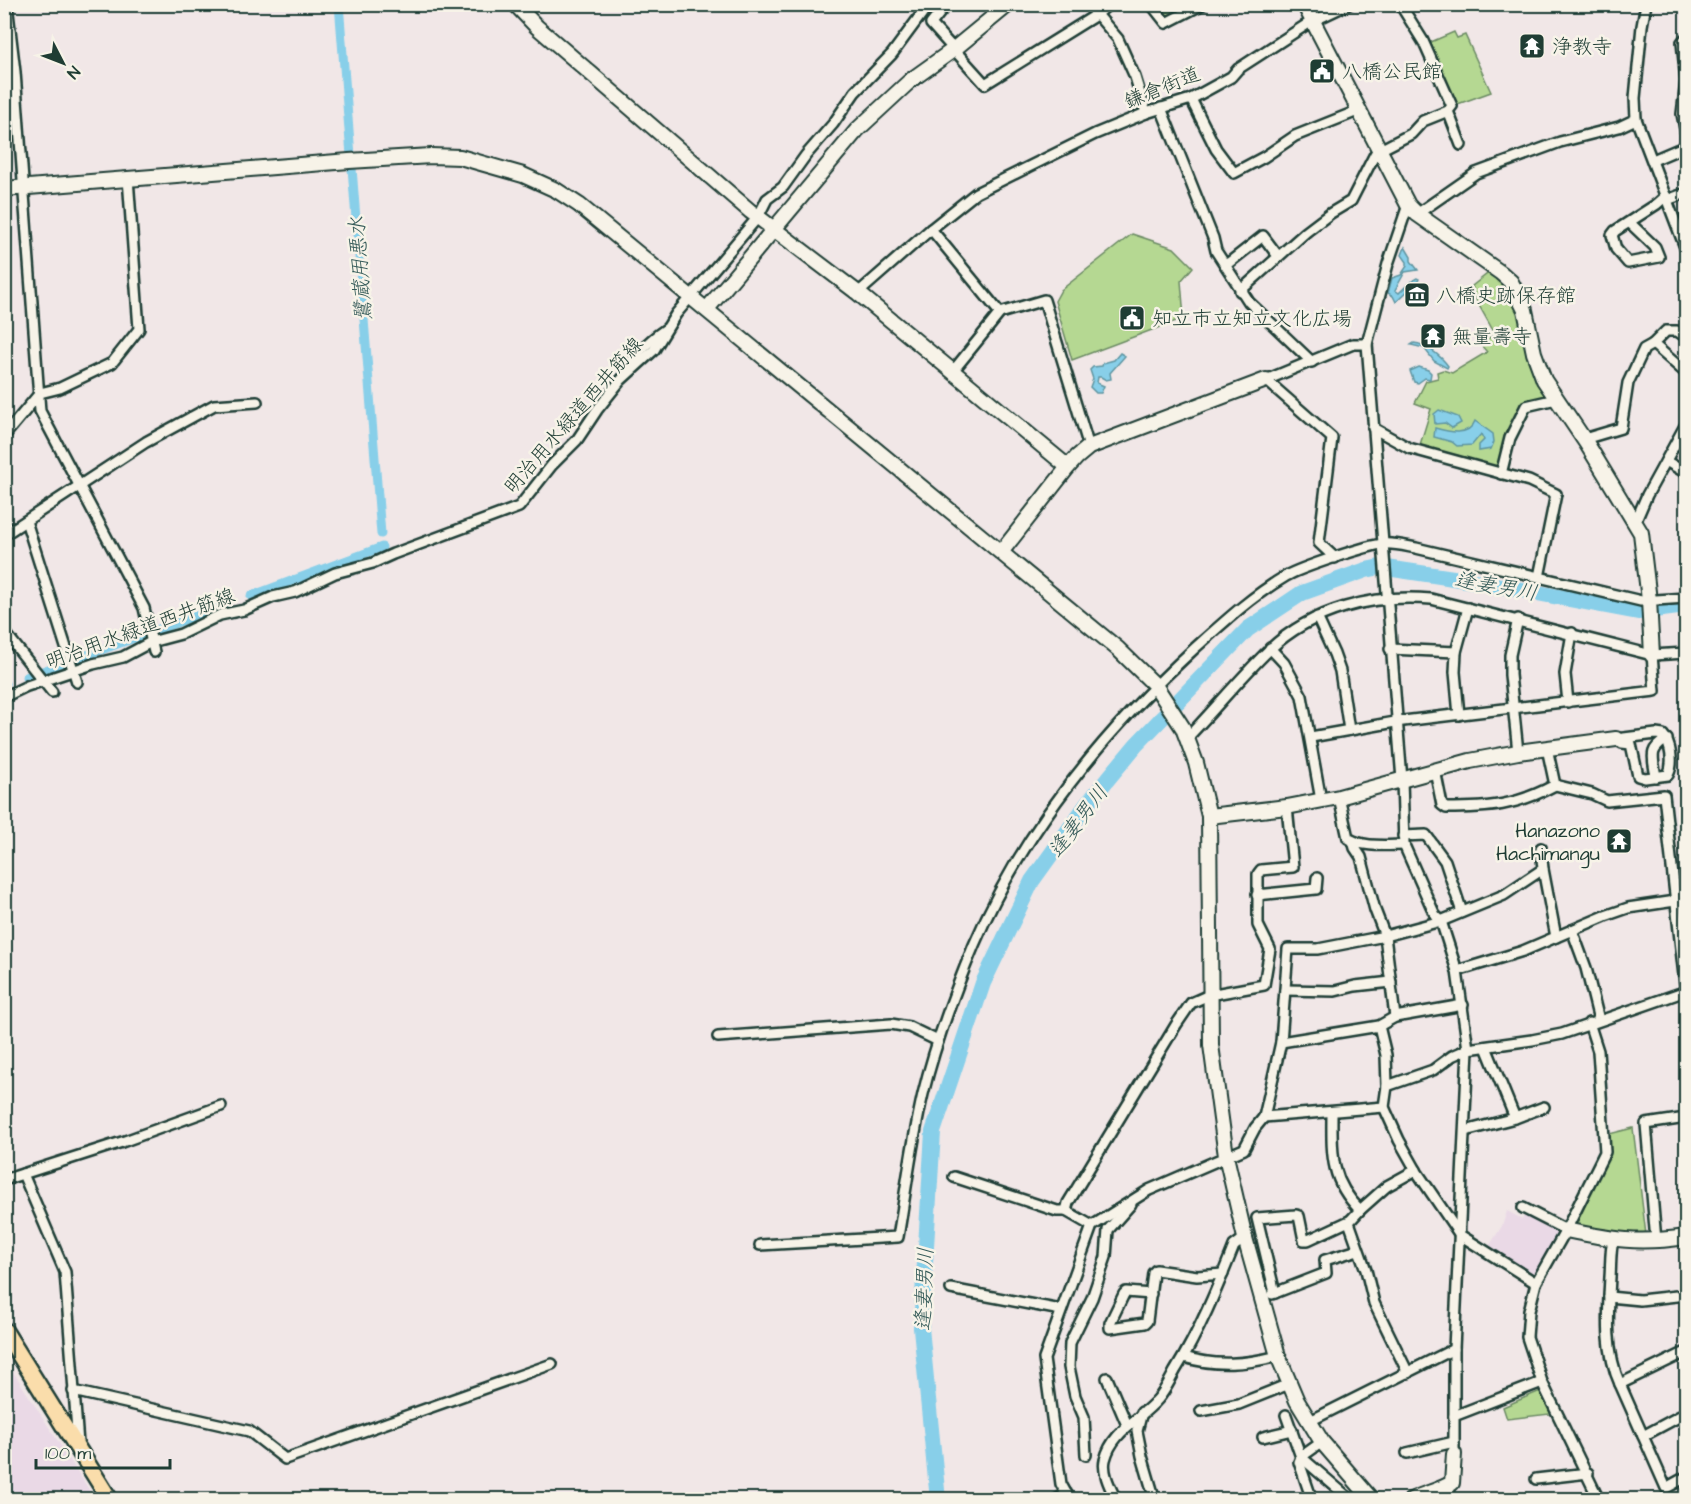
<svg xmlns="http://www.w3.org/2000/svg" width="1691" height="1504" font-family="'Architects Daughter','Klee One',sans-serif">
<rect width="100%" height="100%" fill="#f1e7e7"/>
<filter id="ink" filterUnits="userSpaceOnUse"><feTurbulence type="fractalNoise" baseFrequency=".0167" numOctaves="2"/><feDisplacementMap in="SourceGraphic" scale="12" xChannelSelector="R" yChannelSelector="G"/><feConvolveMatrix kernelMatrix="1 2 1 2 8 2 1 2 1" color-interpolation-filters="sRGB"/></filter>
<g filter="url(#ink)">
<!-- built -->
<g fill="#ead9e6">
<path d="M1507,1211L1522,1219L1527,1212L1563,1231L1535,1278L1488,1248L1502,1226Z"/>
<path d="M4,1359H5L95,1499H5Z"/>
</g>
<!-- green -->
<g fill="#b5d892" stroke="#6a8a63" stroke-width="1.5">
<path d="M1158,5H1192L1171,16H1166Z"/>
<path d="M1454,32L1457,38L1465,35L1491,92L1455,105L1432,50L1431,42Z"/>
<path d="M1132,234L1174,248L1193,267L1181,281L1184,318L1072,360L1055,301L1061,290Z"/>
<path d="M1491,271L1502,278L1519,308L1549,397L1525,402L1501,465L1495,469L1419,448L1431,409L1415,403L1426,381L1438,378L1437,372L1443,370L1452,373L1487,352L1480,344L1495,334L1476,300L1472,286Z"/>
<path d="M1633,1128L1646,1235L1610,1233L1576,1225L1606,1159L1609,1134Z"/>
<path d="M1545,1389L1559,1413L1507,1419L1503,1407Z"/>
</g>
<!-- water -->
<g fill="#88cfe9" stroke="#5e95a1" stroke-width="1.5">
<path d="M1405,247L1411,257V261L1418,270L1405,272L1395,290L1399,293C1403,289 1413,280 1417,278L1419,279L1415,287H1412L1396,302L1393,296L1388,293L1392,278L1401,275L1407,266V262L1402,255Z"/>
<path d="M1414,343C1426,344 1441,356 1448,366L1447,368L1434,361L1424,348L1411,345Z"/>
<path d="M1120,353L1125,356L1110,373L1111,379L1106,380L1101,377H1098L1097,383L1104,386L1101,393H1096L1090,387L1093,379L1090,370L1093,367L1102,366L1103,363L1114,360Z"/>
<path d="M1419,367L1428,370L1431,373L1430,379L1425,378L1418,383L1414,382L1410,371Z"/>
<path d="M1439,410L1458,417L1461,423L1452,428L1445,423L1435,424L1434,414Z"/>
<path d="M1475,421L1493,434L1494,442L1491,449L1479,451V445L1484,440L1481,434L1472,445L1457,446L1452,442L1434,437L1435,428C1449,432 1469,437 1475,421Z"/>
</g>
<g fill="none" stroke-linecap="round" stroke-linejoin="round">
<!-- canal -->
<g stroke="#88cfe9" stroke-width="9">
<path d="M339,4L381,534"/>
<path d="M251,596L382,547"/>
<path d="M26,677L226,605"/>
<path d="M4,684H5"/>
</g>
<!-- river -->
<path stroke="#88cfe9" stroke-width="16" d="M938,1500L921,1328L933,1132L983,983L1032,881L1088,803L1136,745L1248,629L1302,593L1366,570L1380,567L1480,582L1638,612L1686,606"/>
<defs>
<g id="street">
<path d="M7,4L15,72L40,411L144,608L154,652"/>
<path d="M947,4L931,24L985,84L1096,15L1109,4"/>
<path d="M1088,4L1118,39L1135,77L1146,113"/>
<path d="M1151,4L1166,23L1203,4"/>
<path d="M1400,4L1423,41L1452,106L1448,111L1461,145"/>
<path d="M1646,4L1642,26L1635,98L1636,119L1686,250"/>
<path d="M1686,38L1682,42L1686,81L1682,114L1686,134"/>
<path d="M1191,99L1216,149L1234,173L1264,157L1295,136L1360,110"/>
<path d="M1161,108L1213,238L1216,251L1249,302L1312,362"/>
<path d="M1653,160L1686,146"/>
<path d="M1667,200L1686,193"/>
<path d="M1408,205L1388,264L1367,344L1402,780L1404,845L1435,915L1441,921L1457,971L1468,1049L1454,1349V1454"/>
<path d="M1417,214L1476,173L1560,142L1619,127L1636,119"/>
<path d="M1630,223L1655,247L1659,257L1628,263L1616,249L1612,235L1615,231L1657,204L1666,196"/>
<path d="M931,229L1000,313"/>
<path d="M1226,265L1263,236L1278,256"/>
<path d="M1240,291L1306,232L1331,213L1351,201L1375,154L1380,150L1411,134L1423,121L1448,111"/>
<path d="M858,293L931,229L976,193L1095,134L1146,113L1191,99L1231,77L1238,69L1309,23L1349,4"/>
<path d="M1686,337L1677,331H1666L1653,344L1686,373"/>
<path d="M953,371L1000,313L1044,300L1089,447"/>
<path d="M624,376C634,355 647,342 666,329"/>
<path d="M1373,428L1409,448L1529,481L1556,494L1539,577"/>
<path d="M4,436L40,393L60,388L112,363L139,329L128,178"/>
<path d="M1584,439L1621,428L1628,383L1644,349L1653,344"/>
<path d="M1666,461L1686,473"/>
<path d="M1501,474L1510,438L1526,406L1556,399"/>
<path d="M26,521L77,682"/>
<path d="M1635,523L1647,495L1686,424"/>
<path d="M4,535L146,442L214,405L257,402"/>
<path d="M1335,558L1319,543L1332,438L1266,380L1353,344H1367"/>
<path d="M1317,617L1334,654L1340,671L1349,730"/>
<path d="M1518,619L1510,655V675L1518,752"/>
<path d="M4,631L52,692"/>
<path d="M1270,648L1284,663L1302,696L1321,800"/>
<path d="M1390,649L1456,652"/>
<path d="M4,697L27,686L93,664L123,657L151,642L181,634L220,615L244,610L273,597L295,592L335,573L373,563L393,554L519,507L552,465L577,440L597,410L621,380L654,350L676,314L758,217L767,199L783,187L806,155L833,124L855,92L892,54L929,4"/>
<path d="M1568,702L1565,674L1572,633"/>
<path d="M1459,715L1455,672L1456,652L1468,608"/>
<path d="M1656,734L1663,735C1671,744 1674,764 1668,775L1645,778L1638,776L1631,744L1622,743L1616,739Z"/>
<path d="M1311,737L1395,722L1655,691L1652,655"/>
<path d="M1187,738C1215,709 1240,678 1269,650C1312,609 1373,594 1431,599L1652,655L1686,653"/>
<path d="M1547,748L1555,785"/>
<path d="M1435,770L1442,805L1446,808C1489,808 1516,806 1555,785L1592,794L1607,801L1664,795L1686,994"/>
<path d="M1656,777C1653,757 1648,750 1667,739"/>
<path d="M1339,797L1348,838C1362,848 1388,845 1404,845"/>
<path d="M1403,836L1426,835L1445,861L1462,912"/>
<path d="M1353,841L1355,848L1361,857L1375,910L1385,936L1395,1017"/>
<path d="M1543,869L1556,937"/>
<path d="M1257,895L1316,889L1317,878"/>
<path d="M1572,930L1586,968L1599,1020"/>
<path d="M1457,971L1523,951L1605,916L1628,908L1675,901"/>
<path d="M1285,990L1335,991L1355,986L1391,982"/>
<path d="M1589,1023L1598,1051L1605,1152L1566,1230L1536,1283L1529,1311L1527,1337L1542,1382L1599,1500"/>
<path d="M1379,1026L1386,1055L1387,1086L1384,1107L1399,1140L1417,1172L1460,1235L1536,1283"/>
<path d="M718,1037L891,1024L909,1027L938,1041"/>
<path d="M1281,1042L1379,1026L1395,1017L1463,1005"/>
<path d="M1486,1047L1515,1118"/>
<path d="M1387,1086L1433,1070L1452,1056L1468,1049L1532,1040L1562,1034L1686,991"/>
<path d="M1332,1112C1332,1152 1329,1179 1360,1210L1349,1222L1366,1270L1374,1303L1408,1373"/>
<path d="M1264,1117L1384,1107"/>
<path d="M1465,1131L1515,1118L1544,1107"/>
<path d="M23,1174L65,1272L78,1444"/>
<path d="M954,1177L1057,1211H1066"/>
<path d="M4,1180L122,1142L221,1106"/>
<path d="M1523,1208L1566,1230"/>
<path d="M1360,1210L1387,1186L1416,1170"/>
<path d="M1092,1226L1066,1211L1068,1203L1176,1025L1191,1003L1209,995L1264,985L1270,949L1258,925V874L1261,870L1293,867L1287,807"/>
<path d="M1613,1240C1610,1252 1611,1265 1610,1277C1608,1313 1605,1351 1620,1384L1686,1352"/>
<path d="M1656,1241L1646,1124L1686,1118"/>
<path d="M760,1245L898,1237C906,1190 912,1141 923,1094C935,1044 954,993 974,945C1023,830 1104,732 1195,648C1224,622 1252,596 1286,576C1300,568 1368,545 1383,544C1394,543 1405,546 1416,548L1641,601L1686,598"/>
<path d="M951,1289L1061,1310"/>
<path d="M1275,1293L1257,1218L1296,1215L1299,1216L1304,1240H1308L1349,1221"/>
<path d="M1151,1294L1126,1292L1124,1294L1110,1323V1328L1145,1323L1147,1321L1153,1273L1156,1270L1197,1276L1223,1274"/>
<path d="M1272,1294L1326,1273L1325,1260L1358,1250"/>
<path d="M1609,1297L1640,1300L1686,1295"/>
<path d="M1184,1357C1217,1367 1246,1364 1278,1356"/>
<path d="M1107,1378L1127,1425"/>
<path d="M1620,1384L1666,1488L1686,1477"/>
<path d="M73,1391L249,1431L285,1459L552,1364"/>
<path d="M1201,1411L1239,1404L1289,1384"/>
<path d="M1142,1412L1137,1431L1142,1456L1155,1500"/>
<path d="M1286,1415L1301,1457L1299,1462L1312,1500"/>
<path d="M1454,1416L1542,1382"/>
<path d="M1308,1422L1454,1349"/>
<path d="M1643,1436L1686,1413"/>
<path d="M1263,1437L1292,1430"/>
<path d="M1322,1442L1301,1457L1351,1500"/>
<path d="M1407,1453L1454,1442"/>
<path d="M1086,1455L1084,1417L1075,1396L1069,1367L1070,1343L1092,1298L1106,1257L1108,1230L1131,1204"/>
<path d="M1536,1479L1588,1473"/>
<path d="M1055,1500L1067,1494"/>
<path d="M1070,1500L1061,1484L1044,1359L1092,1226L1149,1190L1244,1149L1255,1128L1264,1117L1281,1042L1288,949H1318L1385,936L1441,921L1504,895L1543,869L1541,848"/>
<path d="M1116,1500C1111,1489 1102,1473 1105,1460C1112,1431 1140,1420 1158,1399C1165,1391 1170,1380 1175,1371C1199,1332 1217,1289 1234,1246L1245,1238"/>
<path d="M1449,1500L1450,1485"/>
</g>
<g id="secondary">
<path d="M515,4L537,27L750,211L858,293L1068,467"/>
<path d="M1304,4L1408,205L1417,214L1501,273L1511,282L1525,310L1534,353L1544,380L1587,444L1641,533L1649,600L1652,655"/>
<path d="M4,189L349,161L431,156L460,157L523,175L556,190L579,205L1118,649L1155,685L1183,728L1196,763L1209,816L1211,1045L1226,1156L1245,1238L1278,1356L1297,1401L1322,1442L1372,1500"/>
<path d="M707,309L857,130L911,80L953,50L1009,4"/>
<path d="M1002,551L1068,467L1077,457L1089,447L1266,380"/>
<path d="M1209,816L1287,807L1339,797L1470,761L1518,752L1616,739"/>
<path d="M1566,1230C1613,1240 1639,1244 1686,1237"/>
<path d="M1411,1500C1425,1493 1439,1491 1452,1483L1454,1454"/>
</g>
<path id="primary" d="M4,1330L110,1500"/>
</defs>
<!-- street casing -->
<use href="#street" stroke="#1f3d34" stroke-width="14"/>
<!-- secondary casing -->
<use href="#secondary" stroke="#1f3d34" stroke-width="18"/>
<!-- primary casing -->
<use href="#primary" stroke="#1f3d34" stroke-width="20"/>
<!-- street -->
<use href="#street" stroke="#f7f3e8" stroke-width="9"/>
<!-- secondary -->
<use href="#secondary" stroke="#f7f3e8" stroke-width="14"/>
<!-- primary -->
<use href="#primary" stroke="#faddab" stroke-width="15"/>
</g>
</g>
<!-- icons -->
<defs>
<symbol id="temple-square" viewBox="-11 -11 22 22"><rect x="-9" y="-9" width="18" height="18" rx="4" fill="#1f3d34" stroke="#f7f3e8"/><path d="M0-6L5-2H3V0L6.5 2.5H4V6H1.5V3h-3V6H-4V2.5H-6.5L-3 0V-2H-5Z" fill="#fff"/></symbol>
<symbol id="civic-square" viewBox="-11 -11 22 22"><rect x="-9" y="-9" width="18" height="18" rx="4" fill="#1f3d34" stroke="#f7f3e8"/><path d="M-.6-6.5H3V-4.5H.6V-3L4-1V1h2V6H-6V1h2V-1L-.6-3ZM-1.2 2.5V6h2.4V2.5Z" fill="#fff"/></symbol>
<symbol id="museum-square" viewBox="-11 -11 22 22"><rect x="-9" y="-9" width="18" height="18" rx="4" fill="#1f3d34" stroke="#f7f3e8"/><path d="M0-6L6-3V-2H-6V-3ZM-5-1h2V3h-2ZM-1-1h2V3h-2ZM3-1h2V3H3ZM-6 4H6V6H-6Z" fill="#fff"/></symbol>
</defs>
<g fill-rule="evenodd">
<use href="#temple-square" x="1517" y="31" width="30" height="30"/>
<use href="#civic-square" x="1307" y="56" width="30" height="30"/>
<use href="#museum-square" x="1402" y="280" width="30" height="30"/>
<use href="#civic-square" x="1117" y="303" width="30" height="30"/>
<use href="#temple-square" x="1418" y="321" width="30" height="30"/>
<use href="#temple-square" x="1604" y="826" width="30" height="30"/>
</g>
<g text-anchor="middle" stroke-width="5" stroke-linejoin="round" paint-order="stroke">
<!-- poi labels -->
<g font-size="20" fill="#1f3d34" stroke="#f7f3e8" text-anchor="start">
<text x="1552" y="53">浄教寺</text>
<text x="1342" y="78">八橋公民館</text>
<text x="1436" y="302">八橋史跡保存館</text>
<text x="1152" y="325">知立市立知立文化広場</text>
<text x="1452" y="343">無量壽寺</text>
<text x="1600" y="837" text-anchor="end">Hanazono<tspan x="1600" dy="23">Hachimangu</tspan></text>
</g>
<!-- street labels -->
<g font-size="20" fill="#1f3d34" stroke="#f7f3e8">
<text transform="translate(1162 87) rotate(-22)" y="7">鎌倉街道</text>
<text transform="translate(573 415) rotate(-49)" y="7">明治用水緑道西井筋線</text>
<text transform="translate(140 628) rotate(-20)" y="7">明治用水緑道西井筋線</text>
</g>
<!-- water labels -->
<g font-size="21" font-style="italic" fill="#345a58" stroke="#f7f3e8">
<text transform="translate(360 269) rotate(-94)" y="7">鷺蔵用悪水</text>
<text transform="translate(1496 586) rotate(10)" y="7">逢妻男川</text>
<text transform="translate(1078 821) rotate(-53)" y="7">逢妻男川</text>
<text transform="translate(924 1289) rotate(-88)" y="7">逢妻男川</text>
</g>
</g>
<!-- margin -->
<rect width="1691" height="1504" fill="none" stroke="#f7f3e8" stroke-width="24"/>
<rect x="12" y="12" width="1667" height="1480" fill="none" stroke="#1f3d34" stroke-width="2" filter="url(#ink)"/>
<!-- north arrow -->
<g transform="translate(63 63) rotate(132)" stroke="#f7f3e8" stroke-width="4.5" paint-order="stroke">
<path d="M0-4.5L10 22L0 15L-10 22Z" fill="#1f3d34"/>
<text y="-9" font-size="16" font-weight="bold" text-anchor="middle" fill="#1f3d34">N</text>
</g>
<!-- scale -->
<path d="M36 1459v9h134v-9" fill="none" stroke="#1f3d34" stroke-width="3"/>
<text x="45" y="1459" font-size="18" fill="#1f3d34" stroke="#f7f3e8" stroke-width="4.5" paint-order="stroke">100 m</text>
</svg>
